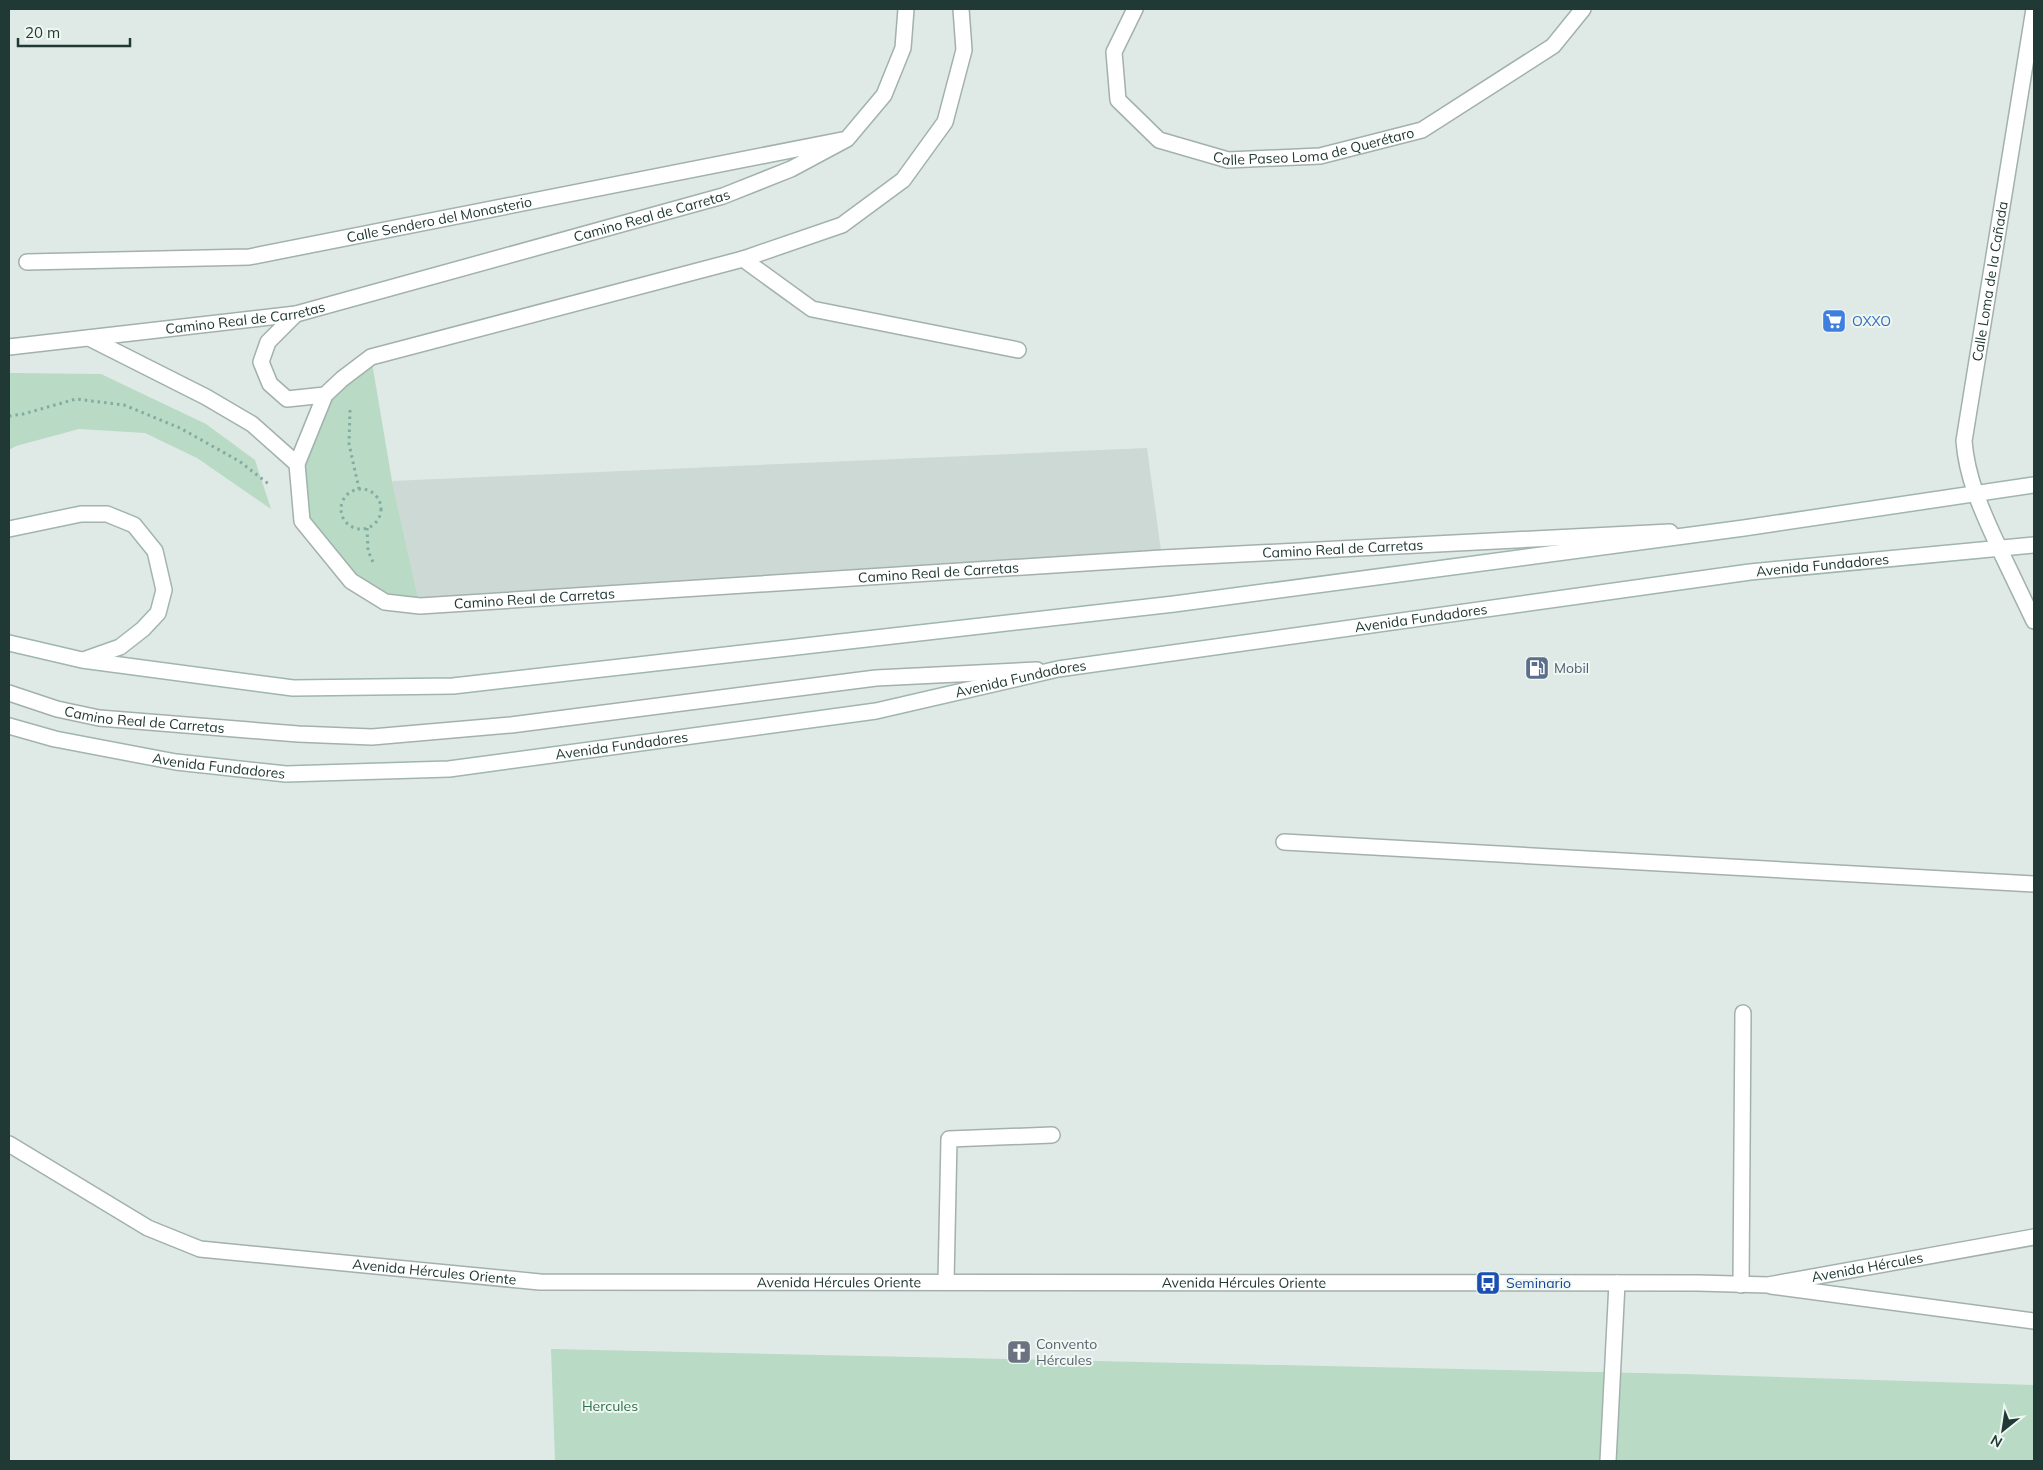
<svg xmlns="http://www.w3.org/2000/svg" width="2043" height="1470" font-family="Mulish,sans-serif">
<rect width="100%" height="100%" fill="#dfeae6"/>
<!-- built -->
<path fill="#cdd9d5" d="M1147,448L1162,558L420,606L392,481Z"/>
<!-- green -->
<g fill="#b9dac4">
<path d="M371,357L392,481L420,606L385,602L351,581L303,525L297,464L325,395Z"/>
<path d="M9,373L101,374L206,424L255,460L271,509L197,458L145,433L79,429L16,446L9,450Z"/>
<path d="M551,1349L1684,1374L2034,1385V1461H555Z"/>
</g>
<g fill="none" stroke-linecap="round" stroke-linejoin="round">
<defs>
<g id="service">
<path d="M1741,1285L1743,1013"/>
<path d="M1608,1461L1617,1283"/>
</g>
<g id="minor">
<path id="s1" d="M1135,9L1114,52L1118,100L1159,140L1228,160L1320,156L1422,130L1553,46L1583,9"/>
<path d="M743,259L812,309L1018,350"/>
<path id="s2" d="M27,262L249,257L842,140"/>
<path d="M1999,548L2034,621"/>
<path d="M1284,842L2034,884"/>
<path d="M946,1282L949,1139L1052,1135"/>
<path d="M1771,1286L2034,1321"/>
</g>
<g id="tertiary">
<path id="s3" d="M961,9L964,50L945,122L903,180L842,225L743,259L371,357L342,379L325,395L297,464L302,521L351,581L385,602L420,606L1162,558L1670,532"/>
<path d="M296,314L268,342L261,362L270,384L287,399L325,395"/>
<path d="M89,338L206,397L252,424L297,464"/>
<path id="s4" d="M9,347L296,314L723,196L791,169L847,139L884,95L903,48L906,9"/>
<path id="s5" d="M1999,548C1983,513 1967,480 1964,441L2034,9"/>
<path id="s6" d="M9,693L57,709L99,718L298,734L372,737L511,725L876,678L1037,670"/>
<path id="s7" d="M9,1144L148,1228L200,1249L540,1282L1698,1283L1768,1285L2034,1237"/>
</g>
<g id="secondary">
<path d="M9,529L81,514H107L134,525L155,551L164,590L158,613L143,629L120,647L86,659"/>
<path d="M9,643L82,660L293,688L453,686L1174,604L1744,528L2034,485"/>
<path id="s8" d="M9,726L55,739L176,762L286,774L449,769L876,711L1058,669L1750,572L2034,545"/>
</g>
</defs>
<!-- service casing -->
<use href="#service" stroke="#a2b1ad" stroke-width="18"/>
<!-- minor casing -->
<use href="#minor" stroke="#a2b1ad" stroke-width="18"/>
<!-- tertiary casing -->
<use href="#tertiary" stroke="#a2b1ad" stroke-width="18"/>
<!-- secondary casing -->
<use href="#secondary" stroke="#9fb5ae" stroke-width="18"/>
<!-- path -->
<g stroke="#81aca1" stroke-width="3" stroke-dasharray="2.5 4" stroke-linecap="butt">
<path d="M350,410L349,444L359,489"/>
<path d="M9,416L23,414L76,399L124,405L180,428L239,461L270,485"/>
<circle cx="361" cy="509" r="20"/>
<path d="M367,528L368,551L373,562"/>
</g>
<!-- service -->
<use href="#service" stroke="#fff" stroke-width="15"/>
<!-- minor -->
<use href="#minor" stroke="#fff" stroke-width="15"/>
<!-- tertiary -->
<use href="#tertiary" stroke="#fff" stroke-width="15"/>
<!-- secondary -->
<use href="#secondary" stroke="#fff" stroke-width="15"/>
</g>
<!-- icons -->
<defs>
<symbol id="supermarket-square" viewBox="-11 -11 22 22"><rect x="-9" y="-9" width="18" height="18" rx="4" fill="#3f7fe0" stroke="#eff7f3"/><path d="M-6-5.5h2.5l.6 2H6L4.5 2H-2.5L-4.4-4H-6ZM-1.5 3.2a1.3 1.3 0 1 0 .1 0ZM3 3.2a1.3 1.3 0 1 0 .1 0Z" fill="#fff"/></symbol>
<symbol id="fuel-square" viewBox="-11 -11 22 22"><rect x="-9" y="-9" width="18" height="18" rx="4" fill="#5c6f8a" stroke="#eff7f3"/><path d="M-5.5-6h7V0h2V4h1.3V-2.5L3-4.5l.8-.8L6-3V5H2.5V1h-1V6h-7ZM-4.2-4.7v3.2H.2V-4.7Z" fill="#fff"/></symbol>
<symbol id="bus-square" viewBox="-11 -11 22 22"><rect x="-9" y="-9" width="18" height="18" rx="4" fill="#1a4fb4" stroke="#eff7f3"/><path d="M-5-6H5V4H4V6H2V4H-2V6H-4V4H-5ZM-3.5-4V0h7V-4ZM-3.5 1.2v1.5H-2V1.2ZM2 1.2v1.5H3.5V1.2Z" fill="#fff"/></symbol>
<symbol id="church-square" viewBox="-11 -11 22 22"><rect x="-9" y="-9" width="18" height="18" rx="4" fill="#6b7280" stroke="#eff7f3"/><path d="M-1.2-6h2.4v3.5h3.3v2.4h-3.3V6h-2.4V-.1h-3.3v-2.4h3.3Z" fill="#fff"/></symbol>
</defs>
<g fill-rule="evenodd">
<use href="#supermarket-square" x="1820" y="307" width="28" height="28"/>
<use href="#fuel-square" x="1523" y="654" width="28" height="28"/>
<use href="#bus-square" x="1474" y="1269" width="28" height="28"/>
<use href="#church-square" x="1005" y="1338" width="28" height="28"/>
</g>
<g text-anchor="middle" stroke-width="4" stroke-linejoin="round" paint-order="stroke">
<!-- street labels -->
<g font-size="14" fill="#213934" stroke="#eff7f3">
<text dy="5" stroke="none"><textPath href="#s1" startOffset="312">Calle Paseo Loma de Querétaro</textPath></text>
<text dy="5" stroke="none"><textPath href="#s4" startOffset="658">Camino Real de Carretas</textPath></text>
<text dy="5" stroke="none"><textPath href="#s2" startOffset="416">Calle Sendero del Monasterio</textPath></text>
<text dy="5" stroke="none"><textPath href="#s5" startOffset="275">Calle Loma de la Cañada</textPath></text>
<text dy="5" stroke="none"><textPath href="#s4" startOffset="238">Camino Real de Carretas</textPath></text>
<text dy="5" stroke="none"><textPath href="#s3" startOffset="2021">Camino Real de Carretas</textPath></text>
<text dy="5" stroke="none"><textPath href="#s8" startOffset="1834">Avenida Fundadores</textPath></text>
<text dy="5" stroke="none"><textPath href="#s3" startOffset="1616">Camino Real de Carretas</textPath></text>
<text dy="5" stroke="none"><textPath href="#s3" startOffset="1211">Camino Real de Carretas</textPath></text>
<text dy="5" stroke="none"><textPath href="#s8" startOffset="1429">Avenida Fundadores</textPath></text>
<text dy="5" stroke="none"><textPath href="#s8" startOffset="1024">Avenida Fundadores</textPath></text>
<text dy="5" stroke="none"><textPath href="#s6" startOffset="139">Camino Real de Carretas</textPath></text>
<text dy="5" stroke="none"><textPath href="#s8" startOffset="619">Avenida Fundadores</textPath></text>
<text dy="5" stroke="none"><textPath href="#s8" startOffset="214">Avenida Fundadores</textPath></text>
<text dy="5" stroke="none"><textPath href="#s7" startOffset="1889">Avenida Hércules</textPath></text>
<text dy="5" stroke="none"><textPath href="#s7" startOffset="454">Avenida Hércules Oriente</textPath></text>
<text dy="5" stroke="none"><textPath href="#s7" startOffset="859">Avenida Hércules Oriente</textPath></text>
<text dy="5" stroke="none"><textPath href="#s7" startOffset="1264">Avenida Hércules Oriente</textPath></text>
</g>
<!-- shop labels -->
<g font-size="14" fill="#366cbe" stroke="#eff7f3" text-anchor="start">
<text x="1852" y="326">OXXO</text>
</g>
<!-- service labels -->
<g font-size="14" fill="#4e5e75" stroke="#eff7f3" text-anchor="start">
<text x="1554" y="673">Mobil</text>
</g>
<!-- transit labels -->
<g font-size="14" fill="#164399" stroke="#eff7f3" text-anchor="start">
<text x="1506" y="1288">Seminario</text>
</g>
<!-- worship labels -->
<g font-size="14" fill="#5b616d" stroke="#eff7f3" text-anchor="start">
<text x="1036" y="1349">Convento<tspan x="1036" dy="16">Hércules</tspan></text>
</g>
<!-- park labels -->
<g font-size="14" fill="#2d6e4a" stroke="#eff7f3">
<text x="610" y="1411">Hercules</text>
</g>
</g>
<!-- border -->
<rect width="2043" height="1470" fill="none" stroke="#213934" stroke-width="20"/>
<!-- north arrow -->
<g transform="translate(2003 1430) rotate(210)" stroke="#eff7f3" stroke-width="4" paint-order="stroke">
<path d="M0-4L9 19L0 12L-9 19Z" fill="#213934"/>
<text y="-8" font-size="14" font-weight="bold" text-anchor="middle" fill="#213934">N</text>
</g>
<!-- scale -->
<path d="M18 38v8h112v-8" fill="none" stroke="#213934" stroke-width="2.5"/>
<text x="25" y="38" font-size="15" fill="#213934" stroke="#eff7f3" stroke-width="4" paint-order="stroke">20 m</text>
</svg>
